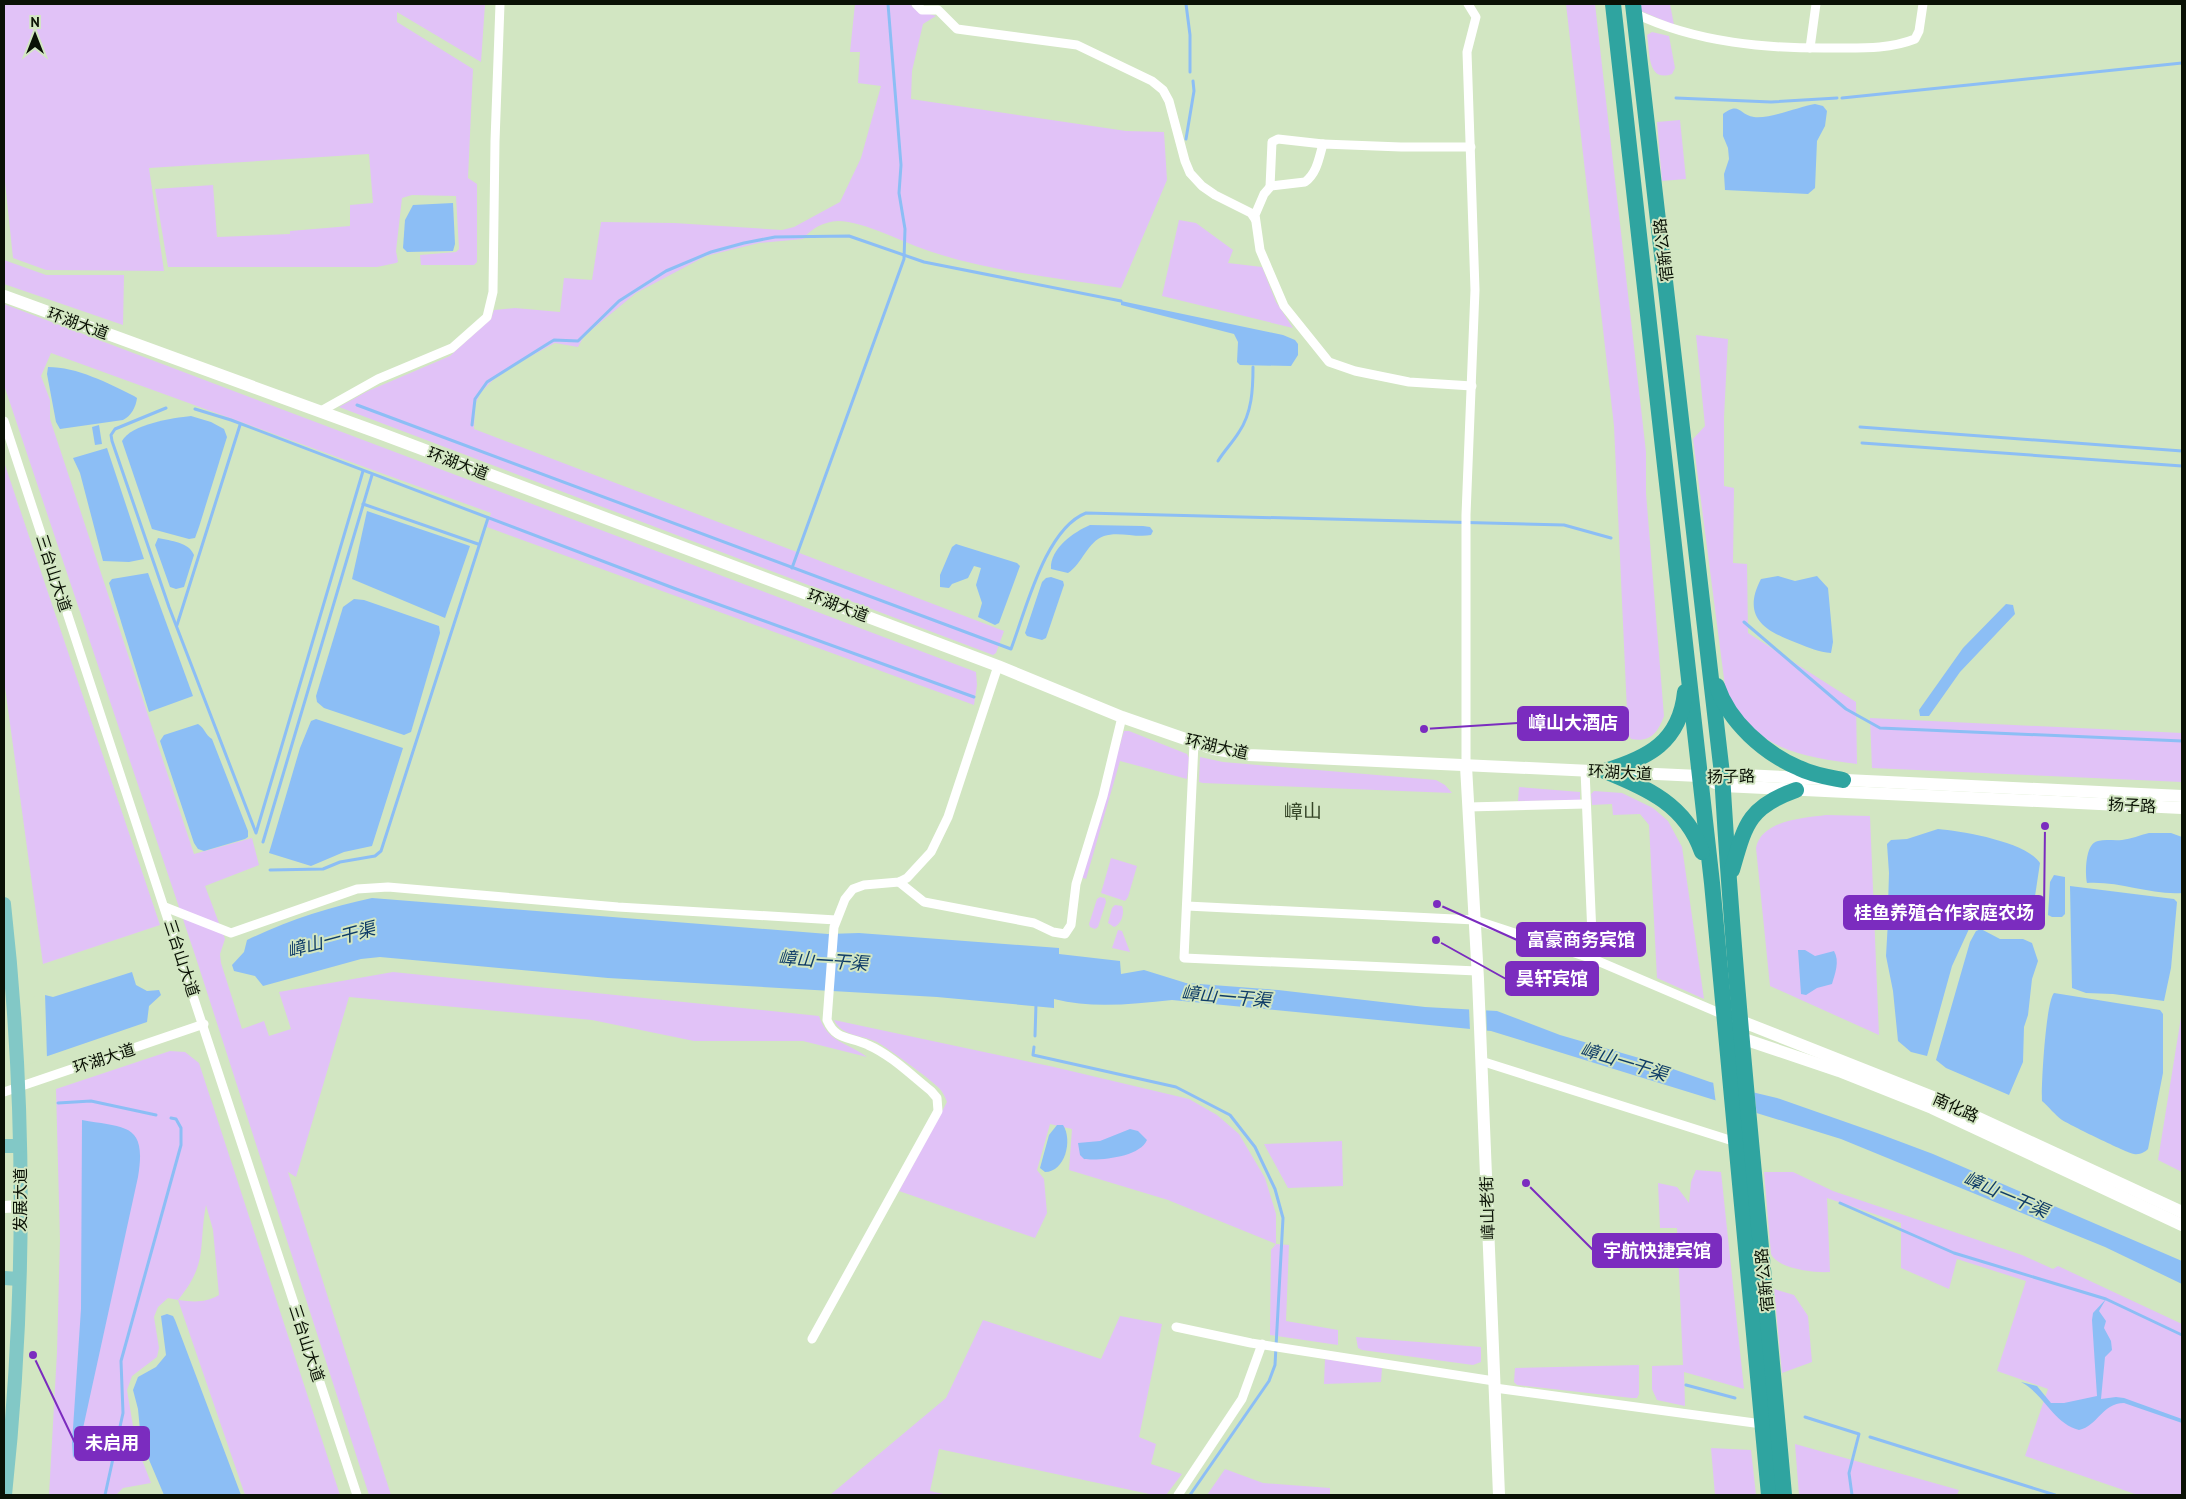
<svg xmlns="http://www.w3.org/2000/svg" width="2186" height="1499" font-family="'PT Sans','Noto Sans SC',sans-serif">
<rect width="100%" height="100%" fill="#d2e6c2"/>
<!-- green -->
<g fill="#e1c2f7" fill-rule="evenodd">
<path d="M4,4H485L481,62L397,12V22L473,69L468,178L477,184V262L474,265H421L420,255L456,252L459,249L456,196L412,195L402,198L396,251L398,262L396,263L377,267H168L155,189L213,185L217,237L290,234V231L350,226V205L373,203L369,154L149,168L164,271L46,270L13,258L4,172Z"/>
<path d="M855,4H910L916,10L936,16L923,24L912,71L911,99L1126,131L1164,132L1167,180L1121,288C1058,278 993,272 932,252C906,244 864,221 838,221C823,222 812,228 803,239L759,243L706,256L636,293L584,336L578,347L555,343L518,363L493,380L481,392L475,404L474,429L1004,631L996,653L993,655L339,407L368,391L450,356L491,319L494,310L515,308L560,312L564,278L592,280L601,222L674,223L782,230L794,227L840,202L861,158L881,86L858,83L860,52H850Z"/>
<path d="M1566,4H1595L1646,452V493L1664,716C1658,732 1651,743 1631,739L1628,733L1614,426Z"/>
<path d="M1640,4H1670L1674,25L1641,11Z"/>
<path d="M1652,32L1669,36L1675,68L1672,74C1647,83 1650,52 1647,35Z"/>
<path d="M1680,120L1686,179L1662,181L1657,122Z"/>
<path d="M1179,220L1196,223L1233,250L1228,263L1262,267L1276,302L1293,328L1162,296Z"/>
<path d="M4,260L46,275H124L123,325L4,284Z"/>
<path d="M4,304L976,672L977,685L974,705L487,527L491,513L51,353L41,376L50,400V419L194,854L252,838L259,865L205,886L225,939L220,954L221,963L242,1029L264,1021L269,1036L291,1029L279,992L393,972L819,1016C828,1043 847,1042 867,1057L803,1041H694L592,1020L349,997L296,1177L288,1172L391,1495H369L196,958L4,385Z"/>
<path d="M1696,335L1728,339L1724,417V486L1734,488L1733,563L1747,564L1748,633L1856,702L1857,764C1823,759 1782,755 1755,730C1744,720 1735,706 1726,694L1693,439L1705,426Z"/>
<path d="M4,462L160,925L43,964L4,680Z"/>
<path d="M1870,718L2182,733V782L1872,768Z"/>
<path d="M1124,731H1129L1187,754L1189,758L1187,779L1120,761L1086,879L1081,877Z"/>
<path d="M1200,757L1223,762L1436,780L1445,785L1452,793L1203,783L1199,782Z"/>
<path d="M1519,787L1580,792V800L1518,801Z"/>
<path d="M1594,791L1622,793L1653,808L1668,821L1682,847L1704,999L1657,978L1649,825L1640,814L1613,815L1612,804L1592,805L1591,794Z"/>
<path d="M1826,815L1870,816L1879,1035L1770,986L1756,848C1761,820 1804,818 1826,815Z"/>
<path d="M1111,858L1137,866L1128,897L1125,901L1101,893Z"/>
<path d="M1100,897L1105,898L1106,902L1098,927L1095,929L1090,927L1089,924L1097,899Z"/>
<path d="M1115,905L1122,906C1125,913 1121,925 1114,927L1108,923L1112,908Z"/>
<path d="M1118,930L1122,931L1130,952L1112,948Z"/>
<path d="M2182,1011V1172L2158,1160Z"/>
<path d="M834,1020L1054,1067L1189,1099L1217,1115L1239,1134L1265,1178L1276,1214V1244L1289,1245L1286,1321L1338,1330V1345L1270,1335L1271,1250L1276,1244L1168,1200L1069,1170L1072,1129L1050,1124L1037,1170L1044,1179L1047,1213L1035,1238L899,1191L947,1102C945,1097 943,1092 939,1088C929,1078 889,1049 877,1042C862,1035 841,1036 834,1020Z"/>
<path d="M170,1051L185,1052L199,1063L340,1495H245L178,1300L168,1298L158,1307L154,1317L159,1348L157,1357L132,1376L127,1390L136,1444L151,1483L123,1488L116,1495H49L57,1352L60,1240L56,1089ZM206,1205L213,1230L219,1295C205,1303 194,1302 178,1300C209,1262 198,1247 206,1205Z"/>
<path d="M1342,1141L1343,1186L1288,1188L1264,1144Z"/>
<path d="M1696,1170L1721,1172L1744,1389L1684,1372L1685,1406L1657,1400L1652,1389V1366L1683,1365L1677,1228H1660L1658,1183L1677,1187L1689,1203L1691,1182Z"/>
<path d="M1764,1172H1793L1833,1191L2022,1255L2053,1269L2058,1266L2182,1324V1495H2138L2025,1456L2048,1389L1997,1371L2026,1281L1957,1259L1949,1289L1901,1268V1223L1827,1198L1830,1272C1815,1273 1778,1269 1771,1254Z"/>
<path d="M1774,1289L1794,1295L1808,1316L1812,1362L1782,1373Z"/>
<path d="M1120,1316L1162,1324L1139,1437L1156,1444L1151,1464L1182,1474L1166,1495H1154L939,1449L930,1491L948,1495H830L946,1398L983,1320L1101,1359Z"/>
<path d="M1356,1337L1481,1347V1362L1473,1365L1362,1350L1358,1348Z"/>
<path d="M1325,1359L1382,1368L1381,1382L1324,1384Z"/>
<path d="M1639,1365V1394L1637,1398H1632L1517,1385L1514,1382L1515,1368Z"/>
<path d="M1795,1444L1959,1490L1957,1495H1799Z"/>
<path d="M1711,1448L1751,1450L1756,1495H1715Z"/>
<path d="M1225,1469L1263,1483L1330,1488V1495H1207Z"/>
</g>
<!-- water -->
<g fill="#8cbef5">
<path d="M1815,104L1823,106L1827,111L1825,126L1817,141L1815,188L1808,194L1725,190L1724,174L1729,159L1728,148L1723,136V114C1740,101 1739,115 1754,117C1770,119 1798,107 1815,104Z"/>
<path d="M453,203L455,244L453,251L407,252L403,248L405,220L413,205Z"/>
<path d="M1121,301L1283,335L1295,340L1298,344V355L1291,366L1240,365L1237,362L1238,342L1234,334L1121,305Z"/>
<path d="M48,367C77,367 108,383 134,396L137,398C136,407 131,416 123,420L60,429L56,422L47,374Z"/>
<path d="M191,416L211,422L224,429L227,437L199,527L195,538L189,539L152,529L122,441C131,424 173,418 191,416Z"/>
<path d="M99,425L102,444L95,445L92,427Z"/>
<path d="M107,448L144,559L129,562L103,561L80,473L73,458Z"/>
<path d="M367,511L470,546L445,618L352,579Z"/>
<path d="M1090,525L1143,526L1150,527L1153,531L1151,535C1136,538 1118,531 1104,536C1088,541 1082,564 1068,573L1051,569C1050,548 1074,532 1090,525Z"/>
<path d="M158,538C171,541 189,542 194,555L184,587L176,589L170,587L155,545Z"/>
<path d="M956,544L1017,563L1020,566L999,623L995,625L978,617L982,603L976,585L981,568L974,566L968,578L952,584L949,588L940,587V575L952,547Z"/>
<path d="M148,573L193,696L149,712L109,583L112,579Z"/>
<path d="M1778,576L1795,581L1817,576L1828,588L1833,642L1831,653C1819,652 1809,648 1797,643C1765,631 1741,617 1761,579Z"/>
<path d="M1051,577L1063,581L1064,585L1046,638L1042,640L1027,636L1025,633L1042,582L1046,578Z"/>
<path d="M354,599L364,600L439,626L440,633L411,732L404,735L324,708L317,702L316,696L343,607Z"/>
<path d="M2006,604L2013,605L2015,614L1960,672L1929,716H1920L1919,710L1963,648Z"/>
<path d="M316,719L403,748L372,846L344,852L311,866L269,853L300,748L311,721Z"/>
<path d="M198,724C205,728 205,735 212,739L248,831V837L245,839L204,851L198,849L194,843L160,741L164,735Z"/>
<path d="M1938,829C1962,831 2027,842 2040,863L2032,916L2029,924L2022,926L1937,911L1893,909L1888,906L1889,873L1887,844L1891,840L1907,839Z"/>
<path d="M2149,833H2171L2182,837V893C2149,895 2120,881 2087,883C2085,873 2085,843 2098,841C2106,839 2114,841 2122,840C2131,839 2140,835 2149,833Z"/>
<path d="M2054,875L2065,877V914L2062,917H2052L2048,915L2050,882Z"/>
<path d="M2070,886L2174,899L2177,902L2171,968L2164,1001L2113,994L2086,993L2072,988Z"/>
<path d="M372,898L828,934L859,933L1059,948V954L1120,961L1121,974L1144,970L1186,983L1278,990L1425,1007L1497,1011L1560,1035L1653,1062L1710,1082L1777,1098L1877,1133L1933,1154L2182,1261V1284L2105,1247L1841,1139L1491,1031L1172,1000C1132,1004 1093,1009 1054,999V1008L937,997L608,978L380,957L361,959L263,986L255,976L234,971L232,965L244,952L247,940C286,921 329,907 372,898Z"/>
<path d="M1888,921L1958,923L1965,925L1969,929L1952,966L1927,1056L1911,1052L1898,1041L1893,991L1886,956Z"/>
<path d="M1981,929L2000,939H2023L2032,943L2038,961L2032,979L2028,1015L2024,1027L2023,1062L2009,1095L1946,1068L1936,1060L1970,942L1976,931Z"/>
<path d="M1798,950H1805L1815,956L1834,951C1840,961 1835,974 1832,984L1817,988L1806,995L1801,994Z"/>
<path d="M132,972L136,985L147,991L159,990L161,995L149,1006L147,1022L4,1071V1010L45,995L53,997Z"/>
<path d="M2054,993L2160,1010L2163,1014V1073L2148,1149C2145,1152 2140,1155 2134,1154C2127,1153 2070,1125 2062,1120C2055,1115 2049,1107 2042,1101C2041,1085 2046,1001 2054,993Z"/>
<path d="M82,1120C126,1128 147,1123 138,1177L80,1442L73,1458L72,1443L81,1309Z"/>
<path d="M1057,1125H1063C1073,1140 1065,1172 1045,1172L1040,1168L1049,1135Z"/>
<path d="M1130,1129L1138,1131L1147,1140C1140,1157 1100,1161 1084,1159L1080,1155L1078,1143L1100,1141Z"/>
<path d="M2106,1299L2099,1311L2106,1321L2104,1328L2111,1341L2112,1350L2105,1357L2101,1399L2116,1397L2124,1398L2182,1419V1423L2124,1403C2102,1403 2098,1426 2079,1430C2053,1423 2044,1394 2021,1382L2037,1386L2051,1403H2064L2097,1396L2092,1320L2093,1313Z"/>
<path d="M167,1314L173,1316L175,1320L241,1495H164L141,1441L138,1409L133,1390L138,1377L156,1367L166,1355L161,1316Z"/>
</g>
<!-- pier -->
<g fill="#d2e6c2">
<path d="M45,993L47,1058L4,1073V1007Z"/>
<path d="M1469,1008H1486L1487,1033L1470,1031Z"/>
<path d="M1713,1081L1754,1090L1757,1116L1716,1104Z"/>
</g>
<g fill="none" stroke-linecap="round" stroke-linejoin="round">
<!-- stream -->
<g stroke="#8cbef5" stroke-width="3">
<path d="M1186,4L1190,35V72"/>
<path d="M1676,98L1771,102L1837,98"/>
<path d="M1842,98L2182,63"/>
<path d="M1186,139L1194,91L1193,81"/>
<path d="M357,405L1011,649C1026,610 1045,529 1086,513L1564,525L1611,538"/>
<path d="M166,408L115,429L111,435L112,441L169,607L256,833L363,471"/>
<path d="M195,409L231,420L676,589L974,697"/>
<path d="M472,425L475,399L487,382L549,343L554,340L578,341L619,301L666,271L711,252L744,243L775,237L849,236L924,262L1121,301"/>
<path d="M1860,427L2182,451"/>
<path d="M1862,443L2182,466"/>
<path d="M1218,461C1224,451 1233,442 1239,432C1252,413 1253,389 1253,367"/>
<path d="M363,504L478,544"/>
<path d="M792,568L904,259L905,229L899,193L901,165L888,4"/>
<path d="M1744,622L1846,709L1880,728L2182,741"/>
<path d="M177,625L240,425"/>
<path d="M263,842L372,475"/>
<path d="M270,870L323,869L340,862L375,856L381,851L488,518"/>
<path d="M1035,1036L1036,1004"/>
<path d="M1034,1047L1033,1055L1176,1087L1230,1115L1255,1147L1275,1189L1283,1218L1275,1365L1269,1381L1190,1495"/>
<path d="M58,1103L91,1101L156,1115"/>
<path d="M1840,1203L1954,1253L2106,1299L2182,1335"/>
<path d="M1686,1385L1735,1398"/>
<path d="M1805,1417L1859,1434L1849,1473L1852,1495"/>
<path d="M1870,1437L2055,1495"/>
<path d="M105,1495L123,1413L121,1361L181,1145V1128L176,1119L171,1118"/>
</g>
<!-- street -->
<g stroke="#fff" stroke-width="9">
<path d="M916,4L922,10H938L957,29L1077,45L1152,81L1163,90L1169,101L1185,161L1190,173L1202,186L1215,195L1251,213L1255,219"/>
<path d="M1634,13C1696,43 1768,49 1836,48C1863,48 1890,49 1915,39L1919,31L1923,4"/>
<path d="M1810,48L1816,4"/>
<path d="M1471,147H1401L1323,144C1319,158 1317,173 1305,182L1271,186L1264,194L1255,215L1260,250L1284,306L1329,362L1355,371L1409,382L1472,386"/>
<path d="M1270,187L1272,142L1278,139L1323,144"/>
<path d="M321,411L378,379L452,348L487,317L493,292L495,141L500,4"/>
<path d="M4,421L357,1495"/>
<path d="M1194,743L1184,958L1477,971"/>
<path d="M1466,766V515L1475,290L1467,52L1476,17L1468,4"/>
<path d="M1585,770L1593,959"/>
<path d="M1468,807L1586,804"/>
<path d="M899,882L924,902L1034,923L1053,932L1065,934L1071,925L1076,884L1103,796L1122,717"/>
<path d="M1187,906L1475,920L1593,959L1724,1015"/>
<path d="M165,907L231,933L357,889L388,887L618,907L836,920"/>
<path d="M1481,1061L1736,1142"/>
<path d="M4,1092L204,1024"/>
<path d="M1176,1327L1251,1343L1494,1381"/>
<path d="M812,1339L938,1111L937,1098L931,1091C911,1075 891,1055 868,1045C849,1036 836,1041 827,1020L834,927L845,899L853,889L864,885L899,882L907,878L931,852L948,817L998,666"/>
<path d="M1495,1388L1762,1424"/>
<path d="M1178,1495L1242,1399L1262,1344"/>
</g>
<!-- secondary -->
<g stroke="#fff" stroke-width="12">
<path d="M4,296L382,434L998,666L1122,717L1214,749L1248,755L1699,776L1722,774L2182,796"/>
<path d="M1466,766L1478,979L1499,1495"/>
<path d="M1715,783L1723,786L2182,808"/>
<path d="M1733,1018L1933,1097L2182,1212"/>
<path d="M1735,1036L1839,1071L1932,1108L2182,1225"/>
<path d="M4,1207L21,1206"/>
</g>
<!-- primary -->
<g stroke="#82c8c6" stroke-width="14">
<path d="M4,904C26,1100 26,1299 5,1495"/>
<path d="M4,1146H20"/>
<path d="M4,1278L19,1279"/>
</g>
<!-- highway -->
<g stroke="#2fa4a0" stroke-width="16">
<path d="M1613,4L1712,883L1769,1495"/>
<path d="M1633,4L1722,774C1736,1015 1763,1255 1784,1495"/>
<path d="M1717,686C1729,722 1764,753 1799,768C1813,775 1828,777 1843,780"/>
<path d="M1605,771C1647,788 1686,805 1702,852"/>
<path d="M1605,771C1648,758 1680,742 1685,692"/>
<path d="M1732,870C1745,825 1748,807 1796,790"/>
</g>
</g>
<g text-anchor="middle" stroke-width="4" stroke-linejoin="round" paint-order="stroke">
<!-- street labels -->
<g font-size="16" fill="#0a1105" stroke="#d2e6c2">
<text transform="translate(1663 250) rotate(-97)" y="6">宿新公路</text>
<text transform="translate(78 323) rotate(20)" y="6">环湖大道</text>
<text transform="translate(458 463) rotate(21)" y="6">环湖大道</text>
<text transform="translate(54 573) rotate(72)" y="6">三台山大道</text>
<text transform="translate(838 605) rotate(21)" y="6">环湖大道</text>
<text transform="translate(1217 746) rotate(13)" y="6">环湖大道</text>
<text transform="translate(1620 772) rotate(3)" y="6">环湖大道</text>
<text transform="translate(1731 776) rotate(-1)" y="6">扬子路</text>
<text transform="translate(2132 805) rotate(3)" y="6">扬子路</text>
<text transform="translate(182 958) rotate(72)" y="6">三台山大道</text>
<text transform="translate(104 1058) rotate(-18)" y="6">环湖大道</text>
<text transform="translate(1956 1107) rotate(24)" y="6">南化路</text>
<text transform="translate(20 1200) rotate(-90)" y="6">发展大道</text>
<text transform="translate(1487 1208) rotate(-92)" y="6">嶂山老街</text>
<text transform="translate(1764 1280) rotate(-96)" y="6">宿新公路</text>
<text transform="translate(307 1343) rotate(72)" y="6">三台山大道</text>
</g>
<!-- water labels -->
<g font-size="18" font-style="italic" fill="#0f3c67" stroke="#d2e6c2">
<text transform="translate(331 940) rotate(-15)" y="6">嶂山一干渠</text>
<text transform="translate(823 961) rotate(4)" y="6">嶂山一干渠</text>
<text transform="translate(1226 997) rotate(5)" y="6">嶂山一干渠</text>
<text transform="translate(1624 1062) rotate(17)" y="6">嶂山一干渠</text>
<text transform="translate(2006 1195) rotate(23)" y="6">嶂山一干渠</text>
</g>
<!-- quarter labels -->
<g font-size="19" fill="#344426" stroke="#d2e6c2">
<text x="1303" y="818">嶂山</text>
</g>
</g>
<!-- callouts -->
<path fill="none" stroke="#7b2cbf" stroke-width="2" d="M1424 729L1518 723M2045 826L2044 912M1437 904L1517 940M1436 940L1506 979M1526 1183L1593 1250M33 1355L75 1443"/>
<g fill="#7b2cbf" stroke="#d2e6c2" stroke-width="2">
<circle cx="1424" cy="729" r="5"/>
<circle cx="2045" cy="826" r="5"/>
<circle cx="1437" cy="904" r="5"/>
<circle cx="1436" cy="940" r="5"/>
<circle cx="1526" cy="1183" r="5"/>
<circle cx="33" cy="1355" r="5"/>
</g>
<g fill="#7b2cbf" stroke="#7b2cbf" stroke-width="2">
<rect x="1518" y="707" width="110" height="33" rx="5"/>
<rect x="1844" y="896" width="200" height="33" rx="5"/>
<rect x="1517" y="923" width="128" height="33" rx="5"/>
<rect x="1506" y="962" width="92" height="33" rx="5"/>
<rect x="1593" y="1234" width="128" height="33" rx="5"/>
<rect x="75" y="1427" width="74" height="33" rx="5"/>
</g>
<g font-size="18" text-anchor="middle" font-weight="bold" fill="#fff">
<text x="1573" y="729">嶂山大酒店</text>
<text x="1944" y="919">桂鱼养殖合作家庭农场</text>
<text x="1581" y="946">富豪商务宾馆</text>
<text x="1552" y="985">昊轩宾馆</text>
<text x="1657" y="1257">宇航快捷宾馆</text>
<text x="112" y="1449">未启用</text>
</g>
<!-- border -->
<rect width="2186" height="1499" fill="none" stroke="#0a1105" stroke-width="10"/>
<!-- north arrow -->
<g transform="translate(35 35)" stroke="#d2e6c2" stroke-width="4" paint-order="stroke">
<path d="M0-4L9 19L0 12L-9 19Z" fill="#0a1105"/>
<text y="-8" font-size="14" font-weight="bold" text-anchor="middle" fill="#0a1105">N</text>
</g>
</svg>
